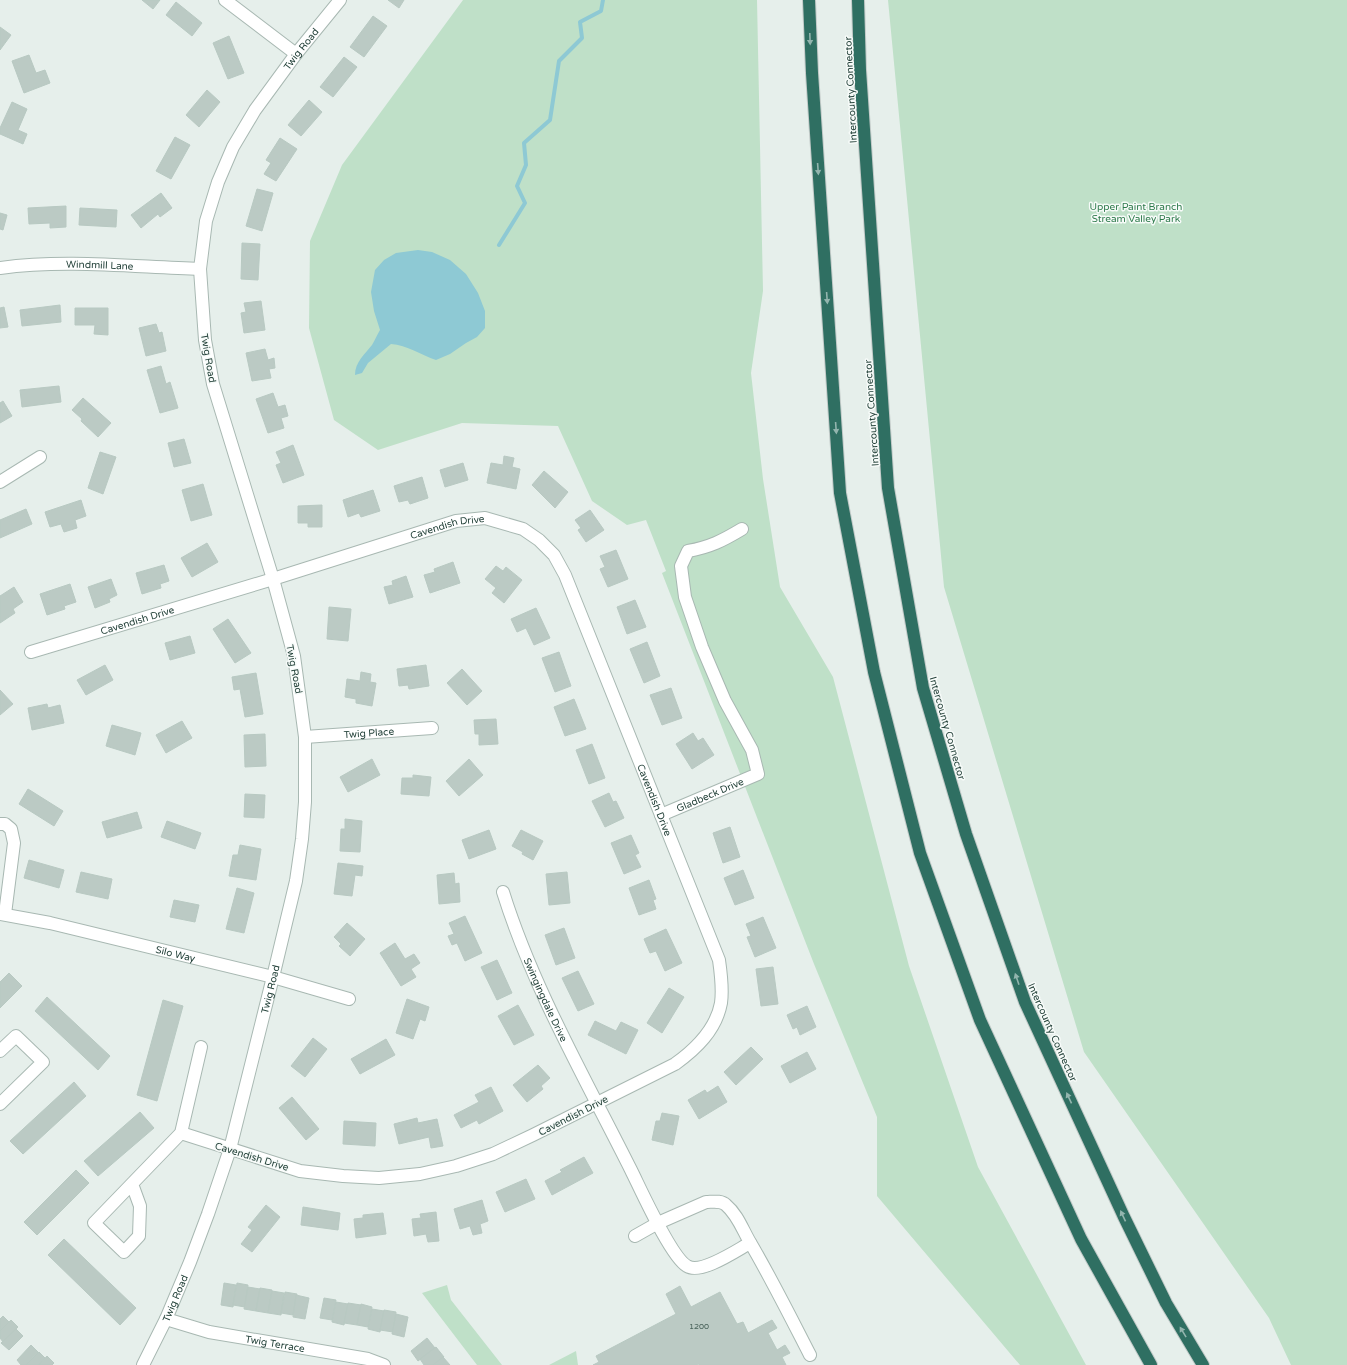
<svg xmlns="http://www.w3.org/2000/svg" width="1347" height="1365" font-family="'Varela Round',sans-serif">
<rect width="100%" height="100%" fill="#e6efeb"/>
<!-- green -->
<g fill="#bfe0c8">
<path d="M463,0H757L763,291L751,373L763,479L780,587L833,677L909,966L978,1167L1086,1365H1020L877,1196V1117L814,964L662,573L666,571L646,520L627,525L592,501L558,426L462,423L378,450L334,420L309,328L310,241L342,165Z"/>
<path d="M888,0H1347V1365H1291L1269,1318L1084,1052L944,587Z"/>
<path d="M447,1285L451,1300L502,1365H477L422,1293Z"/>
<path d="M576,1351L578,1365H549Z"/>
</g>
<!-- water -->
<path fill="#8ec9d4" d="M418,250L432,252L450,260L466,274L478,293L485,311V328L477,337L466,343L450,354L436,360C421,355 407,345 391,344L368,363L362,373L355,375C355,362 365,354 372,345C375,340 377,335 380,330L374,311L371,292L375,270L384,260L396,253Z"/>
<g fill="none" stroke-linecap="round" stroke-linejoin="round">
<!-- stream -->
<path stroke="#8ec9d4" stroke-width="4" d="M499,245L525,203L517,186L526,165L524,143L550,120L559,61L582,38L580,22L601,11L603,0"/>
</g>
<!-- building -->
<g fill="#bbcac4" stroke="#b8c9c2">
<path d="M142,0H160L153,9Z"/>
<path d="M388,0H404L399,8Z"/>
<path d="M176,2L202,23L192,36L166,15Z"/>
<path d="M373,16L387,26L364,57L350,47Z"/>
<path d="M0,27L11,35L0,50Z"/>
<path d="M229,36L244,73L228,79L213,43Z"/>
<path d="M29,55L36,73L45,70L50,83L24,93L12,61Z"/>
<path d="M344,57L357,67L333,97L320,87Z"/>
<path d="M207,90L220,102L199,127L186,115Z"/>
<path d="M309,100L322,112L301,136L288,125Z"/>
<path d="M12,102L27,109L18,130L27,134L23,144L0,134V128Z"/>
<path d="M175,137L190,145L171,179L156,171Z"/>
<path d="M280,138L297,149L276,181L264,174L271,163L266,160Z"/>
<path d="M257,189L273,193L262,231L246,226Z"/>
<path d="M161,193L172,208L160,217L158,214L141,228L131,215Z"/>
<path d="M66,206V227L50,228V223L29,224L28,208Z"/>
<path d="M80,208L117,210L116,227L79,225Z"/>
<path d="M0,213L7,215L3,230L0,229Z"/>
<path d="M242,243L260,244L258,280L241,279Z"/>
<path d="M261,301L265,330L244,333L241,313L246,312L244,303Z"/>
<path d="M60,305L61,322L22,326L20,310Z"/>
<path d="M4,307L8,327L0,328V308Z"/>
<path d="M75,308H108V335L94,334L95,325H75Z"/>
<path d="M156,324L159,333L162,332L166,351L146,356L139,328Z"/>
<path d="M265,349L268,360L274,358L275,368L269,369L271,378L252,381L246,353Z"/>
<path d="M161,366L166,384L170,382L178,408L160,413L147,370Z"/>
<path d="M59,386L61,402L22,407L20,390Z"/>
<path d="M273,393L278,407L285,405L288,416L281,418L284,428L268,433L256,399Z"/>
<path d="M83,398L111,423L98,437L81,421L82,419L72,410Z"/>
<path d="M3,401L12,416L0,423V403Z"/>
<path d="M184,439L191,463L174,467L168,443Z"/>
<path d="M293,445L304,475L283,483L276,465L281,463L276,452Z"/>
<path d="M100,452L116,457L103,494L88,488Z"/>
<path d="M504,456L514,458L512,467L520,469L516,489L487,483L491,463L503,465Z"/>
<path d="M463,463L468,480L445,487L440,470Z"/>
<path d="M544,471L568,492L555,508L532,485Z"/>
<path d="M422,477L428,498L410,504L408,500L399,502L394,486Z"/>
<path d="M203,484L212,515L191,521L182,490Z"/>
<path d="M373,490L380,511L361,517L359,513L348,517L343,500Z"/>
<path d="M81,500L86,516L75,520L77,528L64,532L61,524L50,527L45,512Z"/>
<path d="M322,505V527H308V523H298V506Z"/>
<path d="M26,509L32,524L0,538V520Z"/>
<path d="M590,510L604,530L586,542L578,530L581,528L575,520Z"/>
<path d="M207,543L218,562L192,577L181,558Z"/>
<path d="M616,550L628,579L608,587L600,569L605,567L600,556Z"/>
<path d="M453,562L460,583L430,593L424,575L435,572L434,569Z"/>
<path d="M164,565L169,581L160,584L161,588L142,594L136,573Z"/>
<path d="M496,566L503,571L506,567L522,580L504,603L492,593L496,588L485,579Z"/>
<path d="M406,576L413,597L389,604L384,587L393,585L392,581Z"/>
<path d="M111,579L117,595L109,599L110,602L95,608L88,587Z"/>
<path d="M70,584L76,602L64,606L65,609L47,615L40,594Z"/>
<path d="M14,587L23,602L13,609L15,613L0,623V596Z"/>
<path d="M635,600L646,627L627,634L617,607Z"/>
<path d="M329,607L351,609L348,641L327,639Z"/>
<path d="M536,608L550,638L534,645L526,628L517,632L511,619Z"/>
<path d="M228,619L251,653L235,663L213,629Z"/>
<path d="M190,636L195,653L170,660L165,643Z"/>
<path d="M647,642L660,676L644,683L630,649Z"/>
<path d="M559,652L571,686L555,692L542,658Z"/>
<path d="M105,665L113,680L86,695L77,680Z"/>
<path d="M426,665L429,686L409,689L408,685L399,686L397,669Z"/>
<path d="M462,669L482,691L467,705L447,683Z"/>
<path d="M361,672L371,674L370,682L376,683L372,706L356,703V699L345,697L347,679L360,681Z"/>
<path d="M256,673L263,714L245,717L240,689L234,690L232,677Z"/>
<path d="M671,688L682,718L662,725L650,695Z"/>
<path d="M0,690L13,704L0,715Z"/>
<path d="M574,699L586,729L565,736L554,707Z"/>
<path d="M47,704L48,708L60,705L64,723L32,730L28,708Z"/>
<path d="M496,719L498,744L479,745V734H475L474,720Z"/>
<path d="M182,721L192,738L166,753L156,735Z"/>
<path d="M112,725L141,733L135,755L106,746Z"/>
<path d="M693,733L698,741L703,738L714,755L692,769L676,744Z"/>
<path d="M265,734L266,766L245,767L244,735Z"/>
<path d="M592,744L605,778L589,784L576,750Z"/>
<path d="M372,759L380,775L348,792L340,777Z"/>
<path d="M469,759L483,775L459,796L446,781Z"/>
<path d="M413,775L431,777L429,796L401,794L402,778H413Z"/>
<path d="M28,789L63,811L54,826L19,804Z"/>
<path d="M609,793L613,802L616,801L624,818L605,827L592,801Z"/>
<path d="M245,794L265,795L264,818L244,817Z"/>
<path d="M137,812L142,828L107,838L102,822Z"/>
<path d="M345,819L362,821L360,852L340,851L341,829H345Z"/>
<path d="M167,821L201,833L195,849L161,837Z"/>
<path d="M730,827L740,857L723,863L713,833Z"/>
<path d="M489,830L496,849L469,859L462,840Z"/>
<path d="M521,830L543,841L533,860L522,854L523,852L512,846Z"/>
<path d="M631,835L639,853L635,855L641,867L624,874L611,843Z"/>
<path d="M240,845L261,849L256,880L229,876L233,855H238Z"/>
<path d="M29,860L64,870L59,888L24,878Z"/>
<path d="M338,863L363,866L362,876L355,875L352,896L334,894Z"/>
<path d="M743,870L754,898L735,905L724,878Z"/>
<path d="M81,872L112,879L108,899L76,892Z"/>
<path d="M567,872L570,903L549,905L546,874Z"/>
<path d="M454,873L455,884L459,883L460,902L439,904L437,875Z"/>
<path d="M649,880L656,899L653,900L656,909L639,915L629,888Z"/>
<path d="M237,888L254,893L244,933L226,929Z"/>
<path d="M174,900L199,905L195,922L170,917Z"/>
<path d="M465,916L482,953L465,961L457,943L452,945L448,936L454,934L449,923Z"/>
<path d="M763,917L776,948L755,957L747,937L751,936L746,924Z"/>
<path d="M347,923L365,939L350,956L339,946L341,944L334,937Z"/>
<path d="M564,928L575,958L556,965L545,935Z"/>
<path d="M666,929L682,963L665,971L656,951L650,953L644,939Z"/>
<path d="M395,943L405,959L414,954L420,963L411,969L416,977L401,986L380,953Z"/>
<path d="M497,960L512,993L497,1000L481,967Z"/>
<path d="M773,967L778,1004L761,1006L756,969Z"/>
<path d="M578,971L594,1004L578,1011L562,978Z"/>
<path d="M9,973L22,986L0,1008V982Z"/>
<path d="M669,988L684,997L662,1033L647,1023Z"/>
<path d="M47,997L110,1056L98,1070L35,1011Z"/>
<path d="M407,999L429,1007L425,1021L420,1019L413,1039L396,1033Z"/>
<path d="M163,1000L183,1006L157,1101L137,1095Z"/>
<path d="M518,1005L534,1035L514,1045L498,1016Z"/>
<path d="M807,1006L816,1027L800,1035L797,1027L793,1029L787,1015Z"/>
<path d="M595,1021L616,1031L621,1022L638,1030L626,1054L588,1035Z"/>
<path d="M313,1038L327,1049L305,1077L291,1066Z"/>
<path d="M386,1039L395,1055L360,1074L351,1059Z"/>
<path d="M751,1047L763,1059L736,1085L724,1072Z"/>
<path d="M807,1052L816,1069L790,1083L781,1066Z"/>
<path d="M538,1065L550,1078L541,1086L543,1089L527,1102L513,1085Z"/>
<path d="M74,1082L86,1096L23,1154L10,1141Z"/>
<path d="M718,1086L727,1102L699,1119L688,1100L705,1090L707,1093Z"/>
<path d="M491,1087L503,1111L479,1124L477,1120L461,1128L454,1115L479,1102L475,1095Z"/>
<path d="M292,1097L319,1129L306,1140L279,1108Z"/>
<path d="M140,1112L154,1128L98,1176L84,1161Z"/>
<path d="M662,1113L679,1116L673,1145L652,1140L656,1121H660Z"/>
<path d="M417,1118L418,1123L437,1119L443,1146L431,1148L429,1137L399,1144L394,1124Z"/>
<path d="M344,1121L376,1123L375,1146L343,1144Z"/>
<path d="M584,1157L593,1173L552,1195L545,1181L562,1172L560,1170Z"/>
<path d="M76,1170L89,1183L37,1235L24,1222Z"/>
<path d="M526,1179L535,1199L505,1212L496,1192Z"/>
<path d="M482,1200L488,1221L480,1224L482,1233L473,1235L470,1226L460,1229L454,1209Z"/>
<path d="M266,1205L280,1217L252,1252L241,1244L252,1230L248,1227Z"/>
<path d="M303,1207L340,1213L338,1230L301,1225Z"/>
<path d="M436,1212L439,1241L428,1242L426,1234L414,1236L412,1219L421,1218L420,1214Z"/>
<path d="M383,1213L386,1234L356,1238L354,1219L363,1218V1215Z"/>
<path d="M64,1239L136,1308L120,1325L48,1255Z"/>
<path d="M224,1283L236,1285L233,1307L221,1305Z"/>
<path d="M237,1283L248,1285L245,1307L233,1305Z"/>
<path d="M680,1286L691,1307L720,1292L737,1324L743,1322L748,1333L772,1320L777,1328L768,1333L777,1350L785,1345L790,1353L782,1357L786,1365H700L699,1364L697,1365H593L599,1362L596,1356L676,1314L666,1294Z"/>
<path d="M248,1287L260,1289L256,1311L244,1309Z"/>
<path d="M260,1288L272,1290L268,1313L256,1311Z"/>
<path d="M272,1291L284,1293L281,1315L268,1313Z"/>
<path d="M285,1292L297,1294L293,1315L281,1313Z"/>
<path d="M296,1295L309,1298L305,1319L293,1317Z"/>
<path d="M324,1298L336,1300L332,1320L320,1318Z"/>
<path d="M336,1302L348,1304L344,1325L332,1322Z"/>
<path d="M348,1303L361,1305L357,1325L344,1323Z"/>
<path d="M361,1304L372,1307L368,1327L357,1325Z"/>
<path d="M372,1309L384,1311L380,1332L368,1329Z"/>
<path d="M384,1310L396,1312L393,1332L380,1330Z"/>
<path d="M396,1314L408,1317L404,1337L392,1334Z"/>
<path d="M3,1316L9,1322L0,1331V1319Z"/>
<path d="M11,1320L18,1327L3,1342L0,1338V1331Z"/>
<path d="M16,1329L23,1336L9,1350L1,1343Z"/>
<path d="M427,1338L435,1348L418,1361L411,1351Z"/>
<path d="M31,1345L38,1352L26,1365H21L17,1360Z"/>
<path d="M436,1347L444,1357L433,1365H424L420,1359Z"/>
<path d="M39,1352L45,1358L39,1365H26Z"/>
<path d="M47,1356L54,1363L52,1365H39Z"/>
<path d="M443,1357L450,1365H433Z"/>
</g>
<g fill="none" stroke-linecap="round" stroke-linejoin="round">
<defs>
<g id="minor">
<path d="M225,0L296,54"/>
<path id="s1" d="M0,268C66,259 133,267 200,269"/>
<path d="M0,482L40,457"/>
<path id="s2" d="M31,652L273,579L456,521L485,518L523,529L539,540L554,555L565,575L719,960C721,974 723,989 721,1003C716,1030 696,1049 675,1064L533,1135L493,1154L456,1166L420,1174L379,1178L343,1176L300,1171L181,1133"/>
<path id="s3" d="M305,737L432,728"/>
<path id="s4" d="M661,815L758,774L752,750L725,701L702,647L685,597L681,566L688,551C710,547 722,541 742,529"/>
<path d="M0,824H5L11,829L14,843L5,914"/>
<path id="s5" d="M503,892C533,988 586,1080 631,1170C641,1190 671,1257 687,1266C701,1275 737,1250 750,1243"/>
<path id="s6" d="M0,914L50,923L273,977L349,999"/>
<path d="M0,1051L16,1036L43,1062L0,1104"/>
<path d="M132,1184L140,1206L139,1236L124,1252L94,1223L181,1133L201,1047"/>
<path d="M635,1236L658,1223L706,1202C712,1202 721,1200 726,1205C738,1215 743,1231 751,1244C772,1280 791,1318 810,1355"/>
<path id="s7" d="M166,1319L209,1332L368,1359L384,1365"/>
<path id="s8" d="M143,1365L166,1319L190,1262L208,1214L230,1149L273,977L296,881L302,839L305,802V737L294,656L273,579L213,384L205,340L200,269L206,221L218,182L233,147L255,110L296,54L340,0"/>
</g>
<g id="highway">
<path d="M809,0L812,73L840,493L874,672L920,853L980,1020L1081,1239L1151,1365"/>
<path d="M858,0L860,70L888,488L923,688L966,834L1025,1002L1124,1217L1166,1303L1203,1365"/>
</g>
</defs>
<!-- minor casing -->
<use href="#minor" stroke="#a8b8b2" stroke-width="14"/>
<!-- highway casing -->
<use href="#highway" stroke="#c2cac8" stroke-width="14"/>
<!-- minor -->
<use href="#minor" stroke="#fff" stroke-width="12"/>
<!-- highway -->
<use href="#highway" stroke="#2f6f62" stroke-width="12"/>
</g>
<!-- one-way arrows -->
<defs><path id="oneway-solid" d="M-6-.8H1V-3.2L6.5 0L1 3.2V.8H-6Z"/></defs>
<g fill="#93b5ae">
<use href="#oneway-solid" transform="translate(810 39) rotate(88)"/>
<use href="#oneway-solid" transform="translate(818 169) rotate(86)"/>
<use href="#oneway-solid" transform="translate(827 298) rotate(86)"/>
<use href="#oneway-solid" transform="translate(836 428) rotate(86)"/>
<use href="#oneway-solid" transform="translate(1017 979) rotate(-109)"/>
<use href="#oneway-solid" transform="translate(1069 1098) rotate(-115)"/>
<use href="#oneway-solid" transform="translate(1123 1216) rotate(-115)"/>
<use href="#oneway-solid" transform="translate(1183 1332) rotate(-121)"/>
</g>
<g text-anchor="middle" stroke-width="3" stroke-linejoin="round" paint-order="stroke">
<!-- number labels -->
<g font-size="8" fill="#4a645c">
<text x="699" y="1329">1200</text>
</g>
<!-- street labels -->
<g font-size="10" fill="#24423a" stroke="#f7fbf9">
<text dy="4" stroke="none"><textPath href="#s8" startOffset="1382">Twig Road</textPath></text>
<text transform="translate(850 90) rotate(-93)" y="4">Intercounty Connector</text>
<text dy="4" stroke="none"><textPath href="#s1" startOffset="100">Windmill Lane</textPath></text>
<text transform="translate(209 358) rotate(80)" y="4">Twig Road</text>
<text transform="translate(871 413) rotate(-94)" y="4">Intercounty Connector</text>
<text dy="4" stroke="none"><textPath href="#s2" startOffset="435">Cavendish Drive</textPath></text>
<text dy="4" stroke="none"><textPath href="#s2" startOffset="111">Cavendish Drive</textPath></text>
<text transform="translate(295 669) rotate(79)" y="4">Twig Road</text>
<text transform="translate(948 728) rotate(74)" y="4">Intercounty Connector</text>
<text dy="4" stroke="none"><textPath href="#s3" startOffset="64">Twig Place</textPath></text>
<text dy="4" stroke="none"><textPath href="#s4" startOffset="53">Gladbeck Drive</textPath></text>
<text dy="4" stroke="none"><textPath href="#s2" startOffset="819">Cavendish Drive</textPath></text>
<text dy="4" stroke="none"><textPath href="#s6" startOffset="180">Silo Way</textPath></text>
<text dy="4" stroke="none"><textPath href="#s8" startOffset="398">Twig Road</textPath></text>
<text dy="4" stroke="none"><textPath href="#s5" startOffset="116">Swingingdale Drive</textPath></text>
<text transform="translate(1053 1032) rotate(66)" y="4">Intercounty Connector</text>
<text transform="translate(573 1115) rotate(-27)" y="4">Cavendish Drive</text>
<text transform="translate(252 1156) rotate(17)" y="4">Cavendish Drive</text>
<text dy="4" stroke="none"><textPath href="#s8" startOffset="74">Twig Road</textPath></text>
<text dy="4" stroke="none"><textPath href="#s7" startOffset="112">Twig Terrace</textPath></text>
</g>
<!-- park labels -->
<g font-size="10" fill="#2d7a4b" stroke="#f7fbf9">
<text x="1136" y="210">Upper Paint Branch<tspan x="1136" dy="12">Stream Valley Park</tspan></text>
</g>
</g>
</svg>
